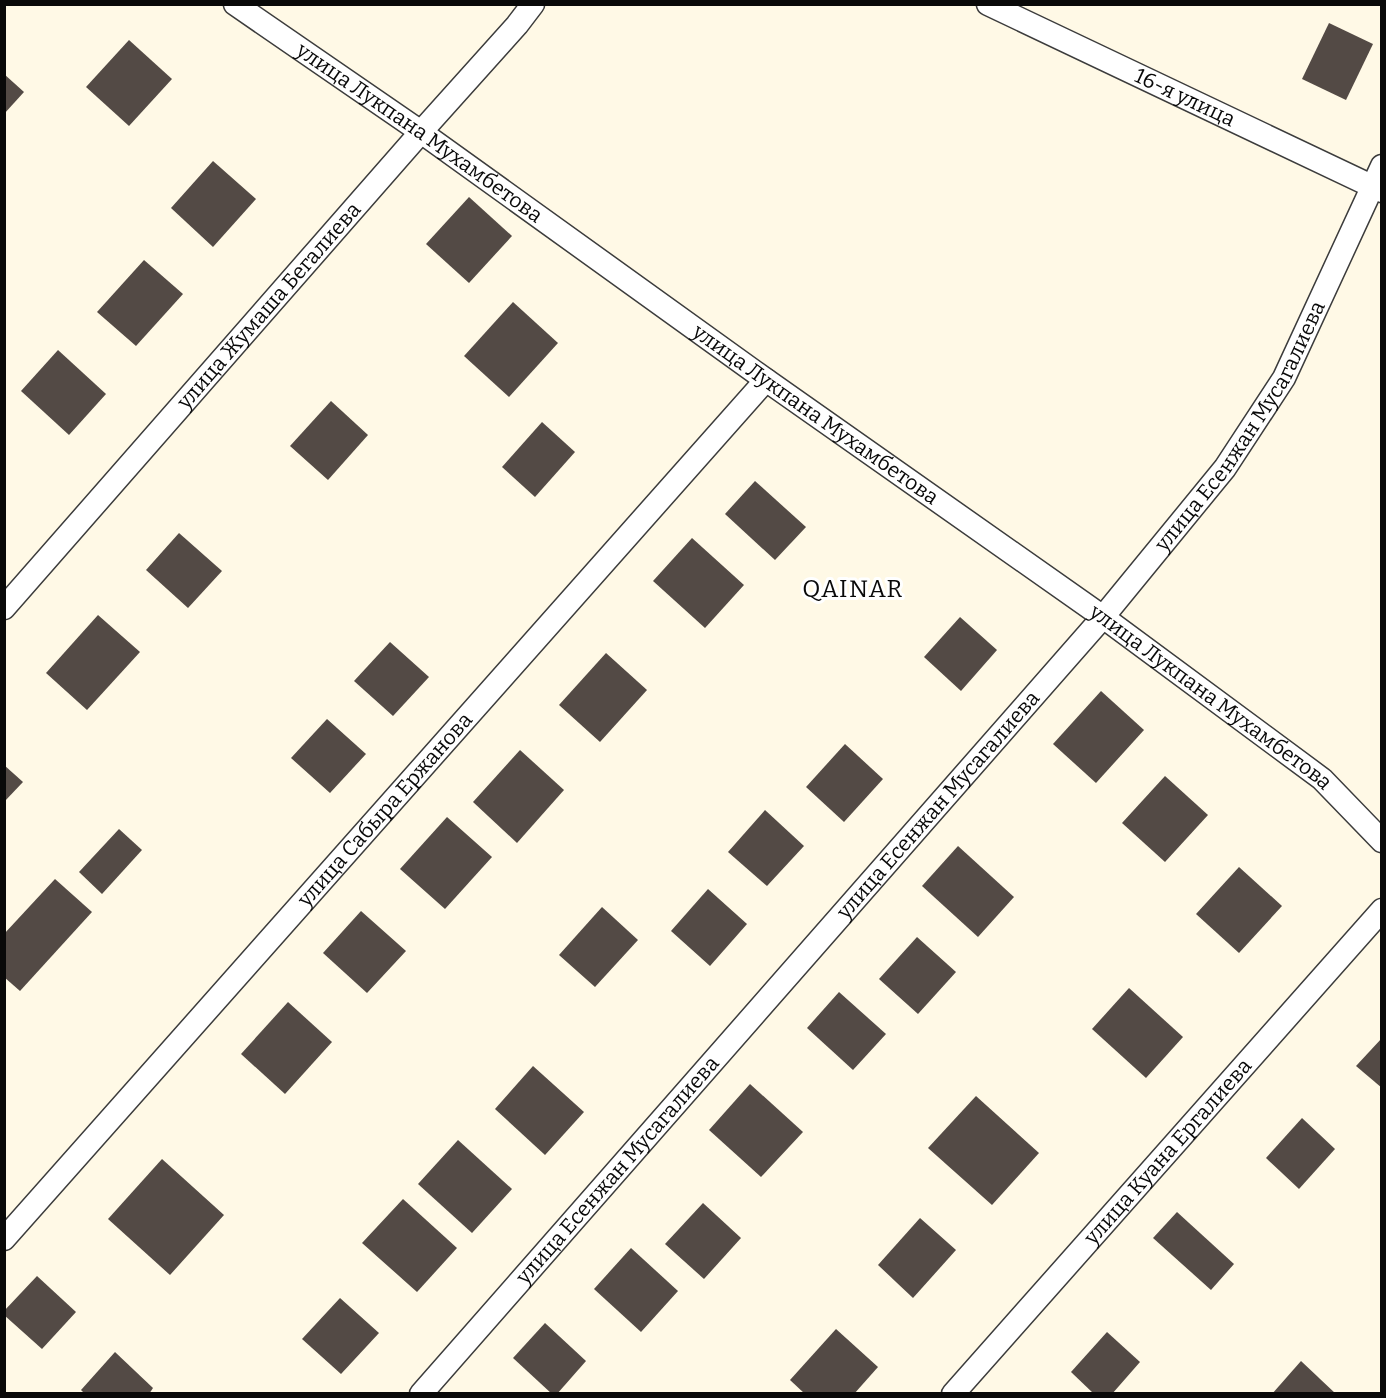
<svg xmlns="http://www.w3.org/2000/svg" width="1386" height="1398" font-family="Bitter,serif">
<rect width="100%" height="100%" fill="#fff9e6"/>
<!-- building -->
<g fill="#534a45">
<path d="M1329,23L1373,44L1346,100L1302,79Z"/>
<path d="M129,40L172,79L129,126L86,87Z"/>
<path d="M4,74L24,92L4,114Z"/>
<path d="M213,161L256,199L213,247L171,208Z"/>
<path d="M469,197L512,236L469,283L426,244Z"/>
<path d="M144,260L183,294L136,346L97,312Z"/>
<path d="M513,302L558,343L509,397L464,356Z"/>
<path d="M58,350L106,394L69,435L21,391Z"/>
<path d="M331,401L368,435L328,480L290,446Z"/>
<path d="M542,422L575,452L535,497L502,467Z"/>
<path d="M755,481L806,527L775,560L725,514Z"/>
<path d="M179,533L222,571L188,608L146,570Z"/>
<path d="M692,538L744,585L705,628L653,581Z"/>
<path d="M98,615L140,652L87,710L46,673Z"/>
<path d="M960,617L997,650L961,691L924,657Z"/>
<path d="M390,642L429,677L393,716L354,681Z"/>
<path d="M606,653L647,690L600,742L559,705Z"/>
<path d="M1101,691L1144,730L1096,783L1053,744Z"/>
<path d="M327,719L366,754L330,793L291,758Z"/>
<path d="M845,744L883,779L844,822L806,787Z"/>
<path d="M520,750L564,790L517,843L473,802Z"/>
<path d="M4,765L23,782L4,802Z"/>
<path d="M1165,776L1208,815L1165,862L1122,823Z"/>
<path d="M765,810L804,846L767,886L728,852Z"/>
<path d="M447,817L492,857L445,909L400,869Z"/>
<path d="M119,829L142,850L102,894L79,872Z"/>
<path d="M958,846L1014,897L978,937L922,886Z"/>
<path d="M1239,867L1282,906L1239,953L1196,914Z"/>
<path d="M55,879L92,912L20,991L4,977V934Z"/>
<path d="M708,889L747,924L710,966L671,931Z"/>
<path d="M602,907L638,940L595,987L559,955Z"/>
<path d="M361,911L406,951L367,993L323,953Z"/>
<path d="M917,937L956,972L918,1014L879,979Z"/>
<path d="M1129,988L1183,1037L1146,1078L1092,1029Z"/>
<path d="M839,992L886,1034L853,1070L807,1028Z"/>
<path d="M288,1002L332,1042L285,1094L241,1054Z"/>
<path d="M1382,1038V1088L1356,1066Z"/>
<path d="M533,1066L584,1112L545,1155L495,1109Z"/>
<path d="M750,1084L803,1132L761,1177L709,1130Z"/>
<path d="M976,1096L1039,1153L992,1205L928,1148Z"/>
<path d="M1302,1118L1335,1149L1299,1189L1266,1158Z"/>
<path d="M458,1140L512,1189L472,1233L418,1184Z"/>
<path d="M162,1159L224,1215L170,1275L108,1219Z"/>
<path d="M403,1199L457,1248L417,1292L362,1243Z"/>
<path d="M703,1203L741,1238L704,1279L665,1244Z"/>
<path d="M1177,1212L1234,1264L1211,1290L1153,1238Z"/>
<path d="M920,1218L956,1250L913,1298L878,1265Z"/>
<path d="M631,1248L678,1291L641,1332L594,1289Z"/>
<path d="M37,1276L76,1312L42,1349L4,1315V1311Z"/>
<path d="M340,1298L379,1333L341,1374L302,1339Z"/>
<path d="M545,1323L586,1361L557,1394H552L513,1358Z"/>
<path d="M836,1329L878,1367L854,1394H805L790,1380Z"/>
<path d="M1107,1332L1140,1362L1112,1394H1094L1071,1372Z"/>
<path d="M115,1352L153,1388L149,1394H85L81,1390Z"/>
<path d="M1301,1361L1336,1394H1272Z"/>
</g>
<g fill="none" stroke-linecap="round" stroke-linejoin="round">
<defs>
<g id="minor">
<path id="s1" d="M235,4L421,132L766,380L1103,617L1322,779L1382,841"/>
<path id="s2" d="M988,4L1382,191"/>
<path id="s3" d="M4,608L421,132L517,25L533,4"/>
<path id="s4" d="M4,1239L766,380"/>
<path id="s5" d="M421,1394L1103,617L1225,468L1284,378L1382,166"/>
<path id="s6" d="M953,1394L1382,910"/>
</g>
</defs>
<!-- minor casing -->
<use href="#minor" stroke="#3c3c3c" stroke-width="25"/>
<!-- minor -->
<use href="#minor" stroke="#fff" stroke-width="22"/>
</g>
<g text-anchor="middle" stroke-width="6" stroke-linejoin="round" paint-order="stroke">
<!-- street labels -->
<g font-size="21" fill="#090909" stroke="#fff">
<text dy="7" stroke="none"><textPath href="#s2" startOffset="218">16-я улица</textPath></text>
<text dy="7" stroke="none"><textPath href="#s1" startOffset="225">улица Лукпана Мухамбетова</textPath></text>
<text dy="7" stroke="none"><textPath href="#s3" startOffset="402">улица Жумаша Бегалиева</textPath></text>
<text dy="7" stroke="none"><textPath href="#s1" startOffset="711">улица Лукпана Мухамбетова</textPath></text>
<text dy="7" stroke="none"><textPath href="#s5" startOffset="1270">улица Есенжан Мусагалиева</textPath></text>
<text dy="7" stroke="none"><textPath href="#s1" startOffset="1197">улица Лукпана Мухамбетова</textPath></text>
<text dy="7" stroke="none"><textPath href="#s5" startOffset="784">улица Есенжан Мусагалиева</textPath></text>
<text dy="7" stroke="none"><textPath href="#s4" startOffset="574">улица Сабыра Ержанова</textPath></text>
<text dy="7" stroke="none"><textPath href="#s6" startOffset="324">улица Куана Ергалиева</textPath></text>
<text dy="7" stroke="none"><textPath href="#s5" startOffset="298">улица Есенжан Мусагалиева</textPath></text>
</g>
<!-- quarter labels -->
<g font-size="24" letter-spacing="1.5" fill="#090909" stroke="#fff">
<text x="853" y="597">QAINAR</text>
</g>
</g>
<!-- border -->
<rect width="1386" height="1398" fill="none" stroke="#090909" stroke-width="12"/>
</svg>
